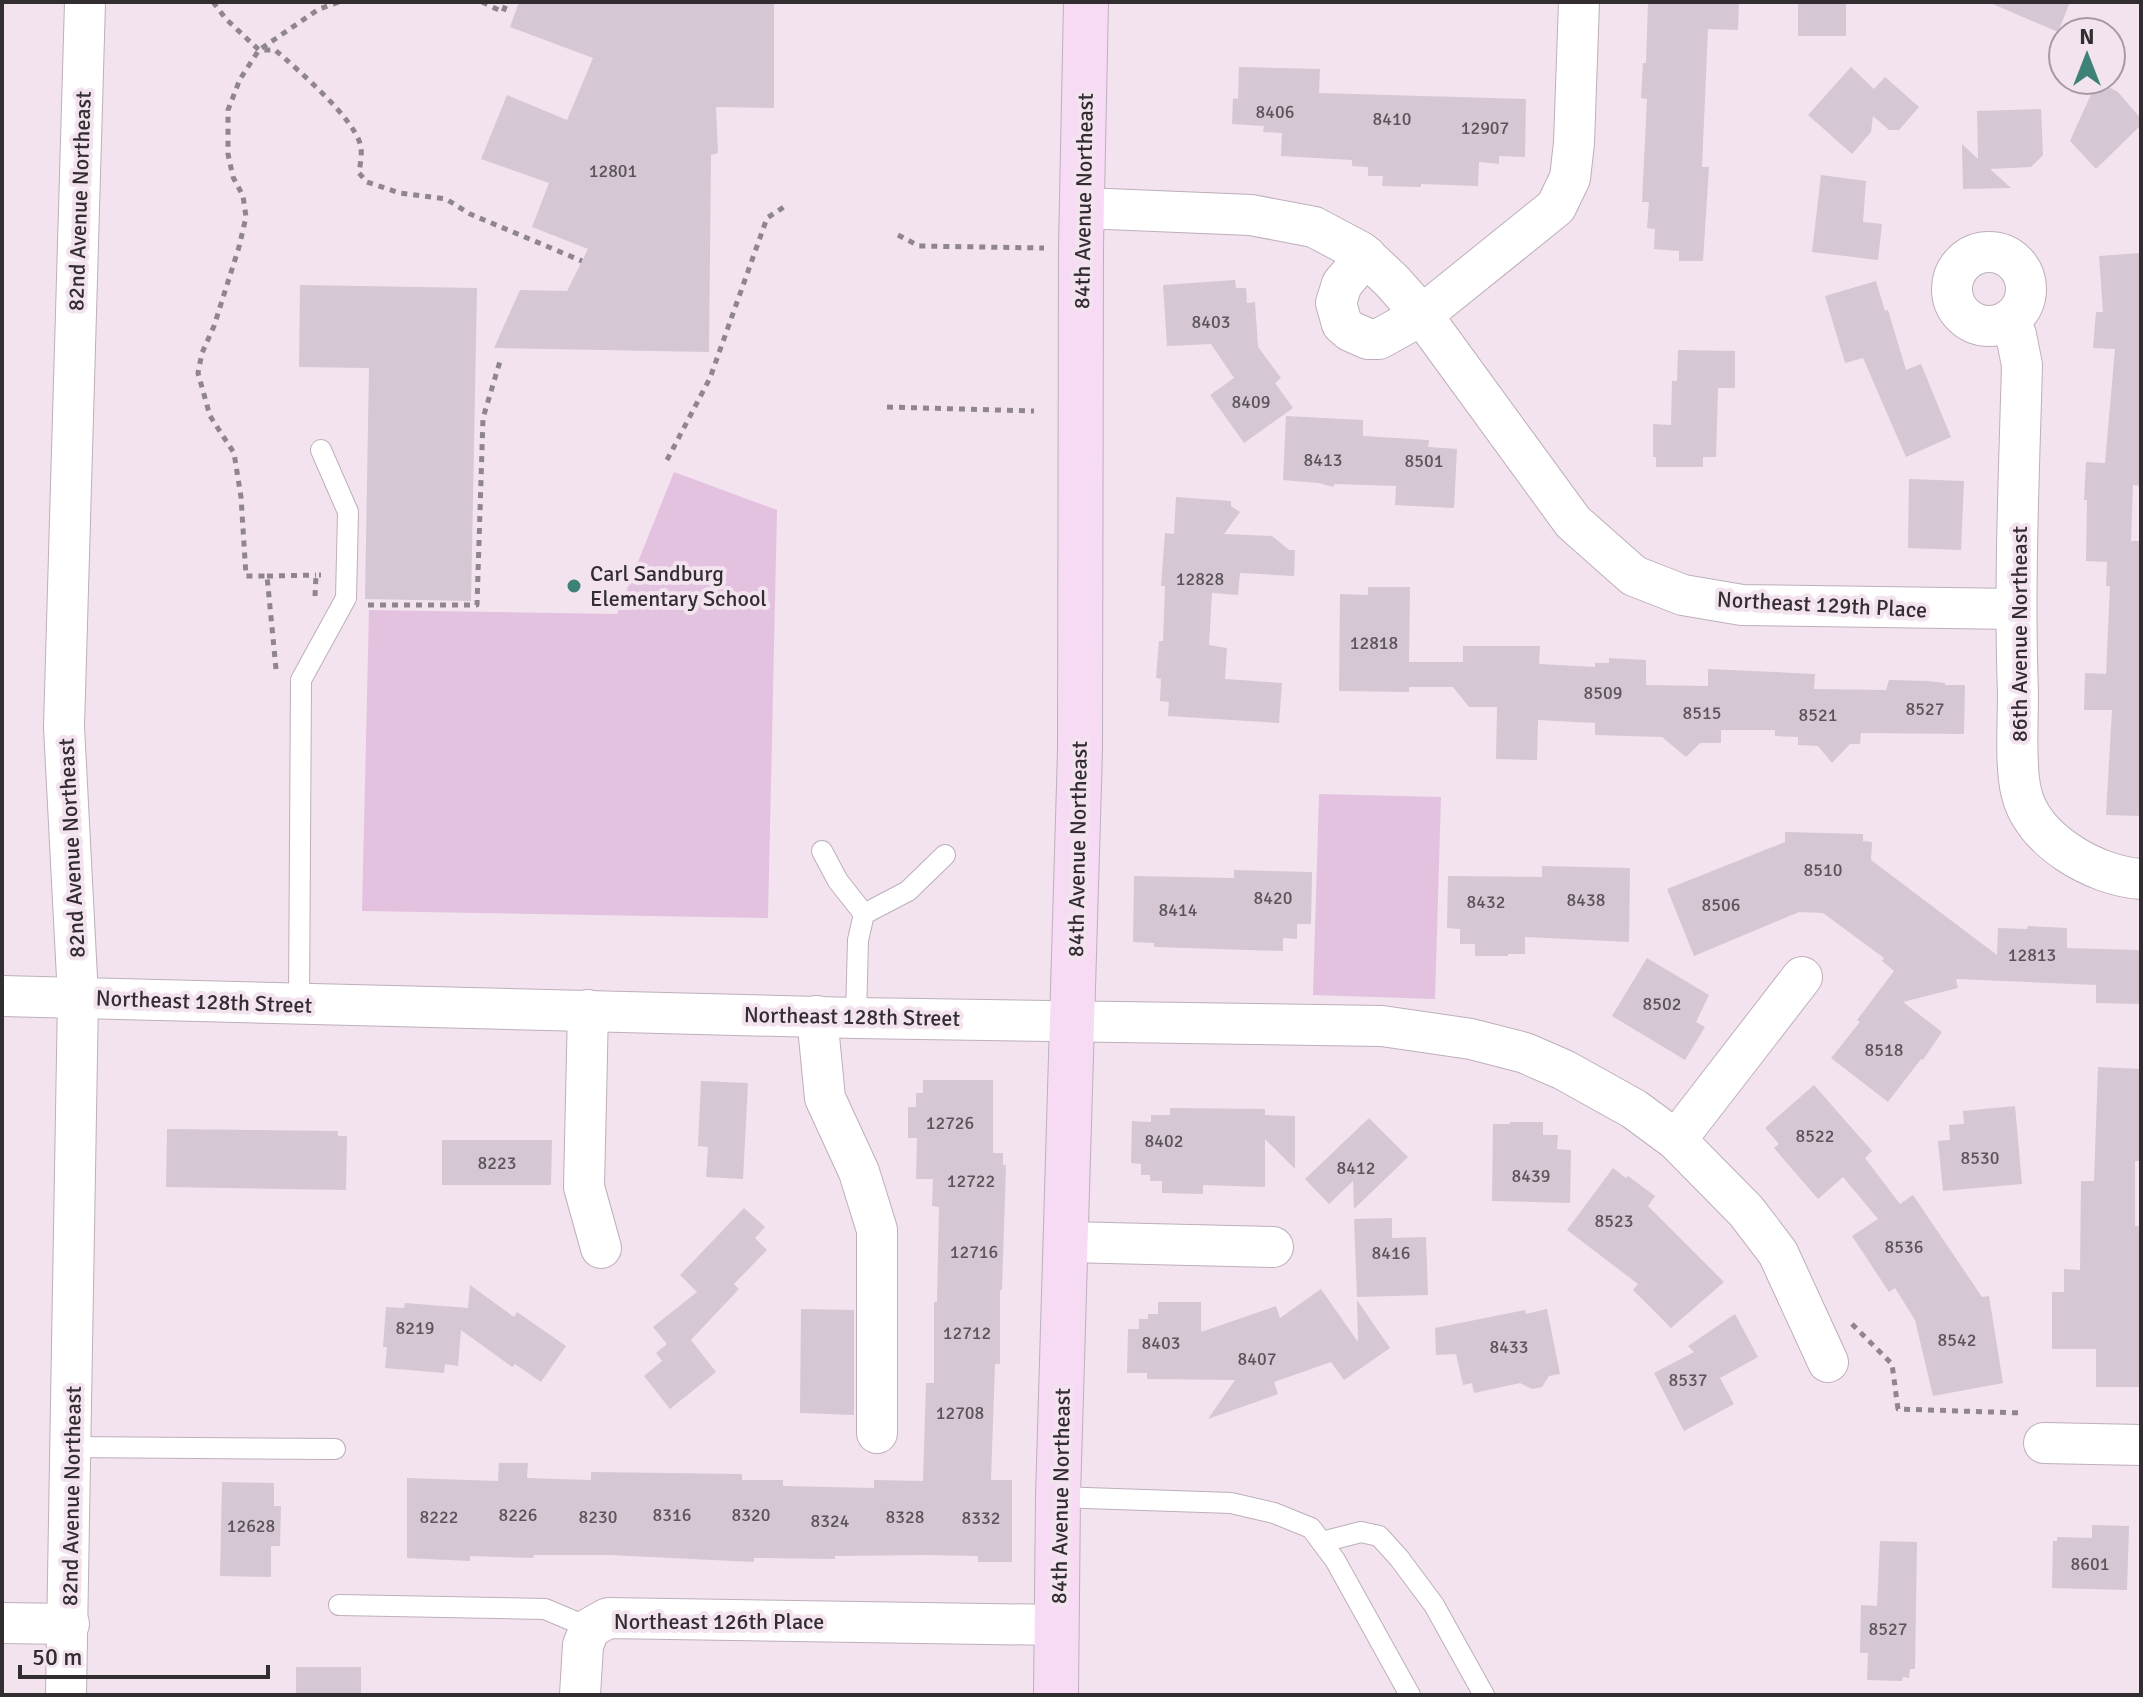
<svg xmlns="http://www.w3.org/2000/svg" width="2143" height="1697" font-family="Signika,sans-serif">
<rect width="100%" height="100%" fill="#f2e3ef"/>
<!-- green -->
<g fill="#e3c2df">
<path d="M674,472L777,510L768,918L362,911L369,610L617,614Z"/>
<path d="M1319,794L1441,797L1435,999L1313,995Z"/>
</g>
<!-- building -->
<g fill="#d5c7d3">
<path d="M519,2H774V108L716,107L718,153L711,155L709,352L494,348L520,290L567,291L588,249L532,227L549,183L481,159L507,95L567,120L593,58L510,27Z"/>
<path d="M1648,2H1739L1738,30L1708,29L1702,167H1709L1703,261H1679V251L1654,249L1655,229L1647,228L1649,202H1642L1647,99L1641,98L1643,63H1646Z"/>
<rect x="1798" y="2" width="48" height="34"/>
<path d="M1988,2H2070L2058,32Z"/>
<path d="M1239,67L1320,69L1319,93L1526,99L1525,157L1499,156V164L1479,162L1478,186L1421,184V187L1382,186L1383,176H1368V167L1352,166V160L1281,156L1282,133L1263,132L1264,126L1232,124L1233,98L1238,99Z"/>
<path d="M1851,67L1874,89L1885,77L1919,107L1899,130H1889L1873,116L1871,132L1852,154L1808,115Z"/>
<path d="M2097,81L2118,92L2141,119V125L2096,169L2070,141Z"/>
<path d="M2041,109L2043,155L2031,167L1990,169L2011,188L1963,189L1962,144L1978,159L1977,111Z"/>
<path d="M1821,175L1866,181L1863,222L1882,224L1878,260L1812,252Z"/>
<path d="M2141,253V486L2133,485L2131,541H2141V816L2106,815L2112,710H2084L2085,673L2106,674L2110,586H2106L2107,562L2086,561L2087,500H2084L2086,462L2105,463L2115,349L2093,348L2096,312H2103L2099,256Z"/>
<path d="M1235,280L1236,288H1246L1247,303L1255,302L1258,347L1281,378L1275,383L1293,408L1244,443L1210,395L1234,378L1211,344L1167,346L1163,285Z"/>
<path d="M1876,281L1885,311L1888,310L1906,370L1921,364L1951,437L1906,457L1863,358L1845,363L1825,296Z"/>
<path d="M300,285L477,288L471,601L365,599L369,368L299,367Z"/>
<path d="M1678,350L1735,351V388H1718L1716,457H1703V467H1656V457H1653V424L1671,425L1672,381H1677Z"/>
<path d="M1286,416L1363,420V436L1429,440L1428,447L1457,449L1454,508L1395,505L1396,486L1335,484L1333,487L1319,483L1283,480Z"/>
<path d="M1909,479L1964,481L1961,550L1908,548Z"/>
<path d="M1176,497L1231,501V506L1240,512L1224,534L1272,536L1289,550H1295L1294,576L1240,573L1238,595L1212,593L1209,645L1227,648L1225,679L1282,683L1279,723L1168,716L1169,702L1160,701L1161,679L1156,678L1159,641H1163L1165,586H1161L1165,533L1174,534Z"/>
<path d="M1368,587H1410L1409,662H1463V646H1540L1539,664L1595,667V663H1609V658L1646,660V685L1708,686V669L1815,674L1814,689L1886,690L1889,680L1928,681L1945,683V685H1965L1964,734L1861,733L1860,744H1850L1832,763L1818,746L1798,745V737L1775,736V730H1721V743H1700L1686,757L1662,737L1595,735V723L1538,720L1537,760L1496,759L1497,707H1469L1453,687H1409V692L1339,691L1340,594L1368,595Z"/>
<path d="M1785,832L1863,834V841L1872,842L1871,860L1997,955L1998,928L2027,929L2028,926L2067,928V948L2138,950L2141,953V1004L2096,1003V985L1956,979L1958,988L1903,1002L1942,1032L1923,1060L1921,1059L1888,1102L1831,1058L1860,1022L1857,1020L1894,971L1882,961L1884,958L1823,913L1799,912L1694,956L1667,889L1785,842Z"/>
<path d="M1542,866L1630,868L1629,942L1525,937V954H1508V956H1475V944H1460V929L1447,928L1448,876L1542,877Z"/>
<path d="M1234,870L1312,872L1311,924H1297V939L1283,938V951L1154,947V943L1133,942L1134,876L1234,878Z"/>
<path d="M1647,958L1709,995L1696,1022L1705,1027L1685,1060L1612,1016Z"/>
<path d="M2098,1067L2141,1069V1161H2135V1226H2141V1387H2096V1349H2052V1292H2064V1269L2080,1270L2081,1181H2094Z"/>
<path d="M923,1080H993V1153H1003V1165H1006L1002,1290H1000V1364H995L991,1480H1012V1562H978V1556L926,1555L835,1556V1559L754,1558V1562L610,1555H534L533,1558L470,1556V1561L407,1558V1478L498,1481L499,1463H528L527,1478L591,1480V1472L742,1474V1480H783V1486L874,1488V1480L923,1481L926,1383H934V1302H937L939,1207L932,1206L933,1179H916L917,1138H908V1107H916V1093H923Z"/>
<path d="M701,1081L748,1083L743,1179L706,1177L708,1147L698,1146Z"/>
<path d="M1814,1085L1872,1151L1865,1158L1900,1204L1913,1195L1982,1297L1989,1296L2003,1383L1933,1396L1915,1320L1895,1288L1889,1292L1852,1236L1878,1219L1843,1177L1818,1199L1774,1148L1779,1144L1765,1128Z"/>
<path d="M2015,1106L2022,1184L1943,1191L1938,1141L1950,1140L1949,1125L1964,1124L1963,1111Z"/>
<path d="M1170,1108L1265,1109V1115L1295,1116V1169L1265,1139V1187L1203,1185V1194L1162,1193V1181H1150V1175H1141V1164L1131,1163L1132,1121L1151,1122V1115H1170Z"/>
<path d="M1369,1118L1408,1157L1354,1209L1353,1181L1329,1204L1305,1179Z"/>
<path d="M1510,1122H1543V1135H1558L1557,1149L1571,1150L1570,1203L1492,1201L1493,1124H1510Z"/>
<path d="M167,1129L338,1131V1136H347L346,1190L166,1187Z"/>
<path d="M442,1140H552L551,1185H442Z"/>
<path d="M1613,1168L1626,1178L1628,1176L1655,1196L1648,1206L1724,1282L1671,1328L1633,1290L1638,1284L1567,1230Z"/>
<path d="M744,1208L765,1227L755,1238L767,1250L734,1284L739,1289L691,1340L716,1372L670,1409L644,1376L662,1361L656,1353L667,1344L653,1327L697,1292L680,1275Z"/>
<path d="M1392,1218V1238L1426,1237L1428,1295L1357,1297L1354,1219Z"/>
<path d="M470,1285L514,1317L517,1312L566,1346L541,1382L515,1364L512,1367L461,1330L458,1366L445,1364L444,1373L385,1368L387,1347H383L386,1307L404,1308L405,1303L468,1308Z"/>
<path d="M1321,1289L1358,1342L1357,1300L1390,1348L1344,1380L1331,1362L1274,1382L1278,1394L1208,1419L1235,1380L1147,1379V1373H1127L1128,1329H1139V1319H1148V1314H1158V1302H1201V1332L1276,1306L1280,1318Z"/>
<path d="M801,1309L854,1310V1415L800,1413Z"/>
<path d="M1547,1309L1560,1374L1549,1376L1542,1387L1532,1389L1520,1383L1474,1393L1472,1383L1463,1385L1456,1354L1436,1355L1435,1328L1525,1310L1526,1314Z"/>
<path d="M1735,1314L1758,1357L1720,1378L1734,1404L1684,1431L1654,1373L1694,1352L1688,1346Z"/>
<path d="M222,1482L274,1483V1506H281L280,1546H271V1577L220,1576Z"/>
<path d="M2092,1525L2129,1526L2127,1590L2052,1588L2053,1541H2057V1537L2092,1538Z"/>
<path d="M1880,1541L1917,1542L1915,1669H1910L1909,1678L1903,1677L1902,1681L1867,1680L1868,1653H1860L1861,1605L1877,1606Z"/>
<rect x="296" y="1667" width="65" height="28"/>
</g>
<g fill="none" stroke-linecap="round" stroke-linejoin="round">
<defs>
<g id="lane">
<path d="M822,851L838,881L864,914"/>
<path d="M299,1004L301,680L346,598L348,512L321,450"/>
<path d="M856,1018L858,940L864,914L908,891L945,855"/>
<path d="M72,1447L335,1449"/>
<path d="M1058,1497L1231,1503L1274,1513L1311,1528L1335,1560L1410,1695"/>
<path d="M1322,1542L1361,1532L1379,1536L1399,1558L1434,1605L1484,1695"/>
<path d="M339,1605L545,1609L590,1628"/>
</g>
<g id="street">
<path d="M1083,208L1251,215L1314,227L1361,252L1392,281L1422,315L1573,522L1634,576L1683,595L1742,605L2015,609"/>
<circle cx="1989" cy="289" r="37"/>
<path d="M1366,256L1342,284L1336,303L1342,324L1350,331L1368,339H1379L1422,315L1556,207L1570,178L1574,143L1579,2"/>
<path d="M2009,320L2016,335L2022,365C2019,475 2014,584 2018,694C2018,721 2015,766 2021,791C2031,840 2095,876 2141,879"/>
<path d="M2,996L856,1018L1382,1026L1471,1039L1525,1053L1564,1070L1634,1109L1676,1140L1746,1211L1778,1253L1828,1362"/>
<path d="M588,1010L584,1187L601,1248"/>
<path d="M817,1016L825,1098L859,1172L877,1230V1433"/>
<path d="M1676,1140L1802,977"/>
<path d="M1067,1242L1273,1247"/>
<path d="M2044,1443L2141,1445"/>
<path d="M2,1623L69,1624"/>
<path d="M66,1695L78,997L64,727L85,2"/>
<path d="M580,1695L583,1645L590,1628L608,1618L1057,1625"/>
</g>
<path id="secondary" d="M1056,1695L1058,1497L1080,751L1081,247L1086,2"/>
</defs>
<!-- lane casing -->
<use href="#lane" stroke="#bdafbb" stroke-width="22"/>
<!-- street casing -->
<use href="#street" stroke="#bdafbb" stroke-width="42"/>
<!-- secondary casing -->
<use href="#secondary" stroke="#bdafbb" stroke-width="46"/>
<!-- path -->
<g stroke="#8f868d" stroke-width="5" stroke-dasharray="6 6" stroke-linecap="butt">
<path d="M213,2L226,19L259,50H275C296,68 358,121 361,148C362,156 360,165 359,173L367,182L400,193L446,199L470,214L582,261"/>
<path d="M482,2L503,12L507,2"/>
<path d="M898,235L919,246L1044,248"/>
<path d="M887,407L1034,411"/>
<path d="M667,460L710,378L767,218L787,205"/>
<path d="M267,576L316,575"/>
<path d="M315,596L316,575H321"/>
<path d="M368,605H477L483,418L501,358"/>
<path d="M276,669L267,576H246L241,497L234,453L210,416L198,373L202,353L214,326L239,247L246,217L243,196L233,177L228,154V110L240,79L259,50L319,9L339,2"/>
<path d="M1852,1324L1892,1364L1898,1409L2022,1413"/>
</g>
<!-- lane -->
<use href="#lane" stroke="#fff" stroke-width="20"/>
<!-- street -->
<use href="#street" stroke="#fff" stroke-width="40"/>
<!-- secondary -->
<use href="#secondary" stroke="#f7daf4" stroke-width="44"/>
</g>
<!-- markers -->
<circle fill="#3e8277" stroke="#f2e3ef" stroke-width="3" cx="574" cy="586" r="8"/>
<g text-anchor="middle" stroke-width="8" stroke-linejoin="round" paint-order="stroke">
<!-- number labels -->
<g font-size="18" fill="#5b545a">
<text x="1275" y="118">8406</text>
<text x="1392" y="125">8410</text>
<text x="1485" y="134">12907</text>
<text x="613" y="177">12801</text>
<text x="1211" y="328">8403</text>
<text x="1251" y="408">8409</text>
<text x="1323" y="466">8413</text>
<text x="1424" y="467">8501</text>
<text x="1200" y="585">12828</text>
<text x="1374" y="649">12818</text>
<text x="1603" y="699">8509</text>
<text x="1925" y="715">8527</text>
<text x="1702" y="719">8515</text>
<text x="1818" y="721">8521</text>
<text x="1823" y="876">8510</text>
<text x="1273" y="904">8420</text>
<text x="1586" y="906">8438</text>
<text x="1486" y="908">8432</text>
<text x="1721" y="911">8506</text>
<text x="1178" y="916">8414</text>
<text x="2032" y="961">12813</text>
<text x="1662" y="1010">8502</text>
<text x="1884" y="1056">8518</text>
<text x="950" y="1129">12726</text>
<text x="1815" y="1142">8522</text>
<text x="1164" y="1147">8402</text>
<text x="1980" y="1164">8530</text>
<text x="497" y="1169">8223</text>
<text x="1356" y="1174">8412</text>
<text x="1531" y="1182">8439</text>
<text x="971" y="1187">12722</text>
<text x="1614" y="1227">8523</text>
<text x="1904" y="1253">8536</text>
<text x="974" y="1258">12716</text>
<text x="1391" y="1259">8416</text>
<text x="415" y="1334">8219</text>
<text x="967" y="1339">12712</text>
<text x="1957" y="1346">8542</text>
<text x="1161" y="1349">8403</text>
<text x="1509" y="1353">8433</text>
<text x="1257" y="1365">8407</text>
<text x="1688" y="1386">8537</text>
<text x="960" y="1419">12708</text>
<text x="518" y="1521">8226</text>
<text x="672" y="1521">8316</text>
<text x="751" y="1521">8320</text>
<text x="439" y="1523">8222</text>
<text x="598" y="1523">8230</text>
<text x="905" y="1523">8328</text>
<text x="981" y="1524">8332</text>
<text x="830" y="1527">8324</text>
<text x="251" y="1532">12628</text>
<text x="2090" y="1570">8601</text>
<text x="1888" y="1635">8527</text>
</g>
<!-- street labels -->
<g font-size="22" fill="#322d31" stroke="#f2e3ef">
<text transform="translate(79 201) rotate(-88)" y="8">82nd Avenue Northeast</text>
<text transform="translate(1083 201) rotate(-89)" y="8">84th Avenue Northeast</text>
<text transform="translate(1822 604) rotate(3)" y="8">Northeast 129th Place</text>
<text transform="translate(2019 634) rotate(-90)" y="8">86th Avenue Northeast</text>
<text transform="translate(71 848) rotate(-93)" y="8">82nd Avenue Northeast</text>
<text transform="translate(1077 849) rotate(-89)" y="8">84th Avenue Northeast</text>
<text transform="translate(204 1001) rotate(2)" y="8">Northeast 128th Street</text>
<text transform="translate(852 1016) rotate(1)" y="8">Northeast 128th Street</text>
<text transform="translate(71 1496) rotate(-89)" y="8">82nd Avenue Northeast</text>
<text transform="translate(1060 1496) rotate(-89)" y="8">84th Avenue Northeast</text>
<text x="719" y="1629">Northeast 126th Place</text>
</g>
<!-- poi labels -->
<g font-size="22" fill="#322d31" stroke="#f2e3ef" text-anchor="start">
<text x="590" y="581">Carl Sandburg<tspan x="590" dy="25">Elementary School</tspan></text>
</g>
</g>
<!-- border -->
<rect width="2143" height="1697" fill="none" stroke="#322d31" stroke-width="8"/>
<!-- north arrow -->
<g transform="translate(2087 56)"><circle r="38" fill="#f2e3ef" stroke="#a59aa3" stroke-width="2"/>
<path d="M0-6L14 30L0 20L-14 30Z" fill="#3e8277"/>
<text y="-12" font-size="22" font-weight="bold" text-anchor="middle" fill="#322d31">N</text>
</g>
<!-- scale -->
<path d="M20 1665v12h248v-12" fill="none" stroke="#322d31" stroke-width="4"/>
<text x="32" y="1665" font-size="24" fill="#322d31" stroke="#f2e3ef" stroke-width="6" paint-order="stroke">50 m</text>
</svg>
